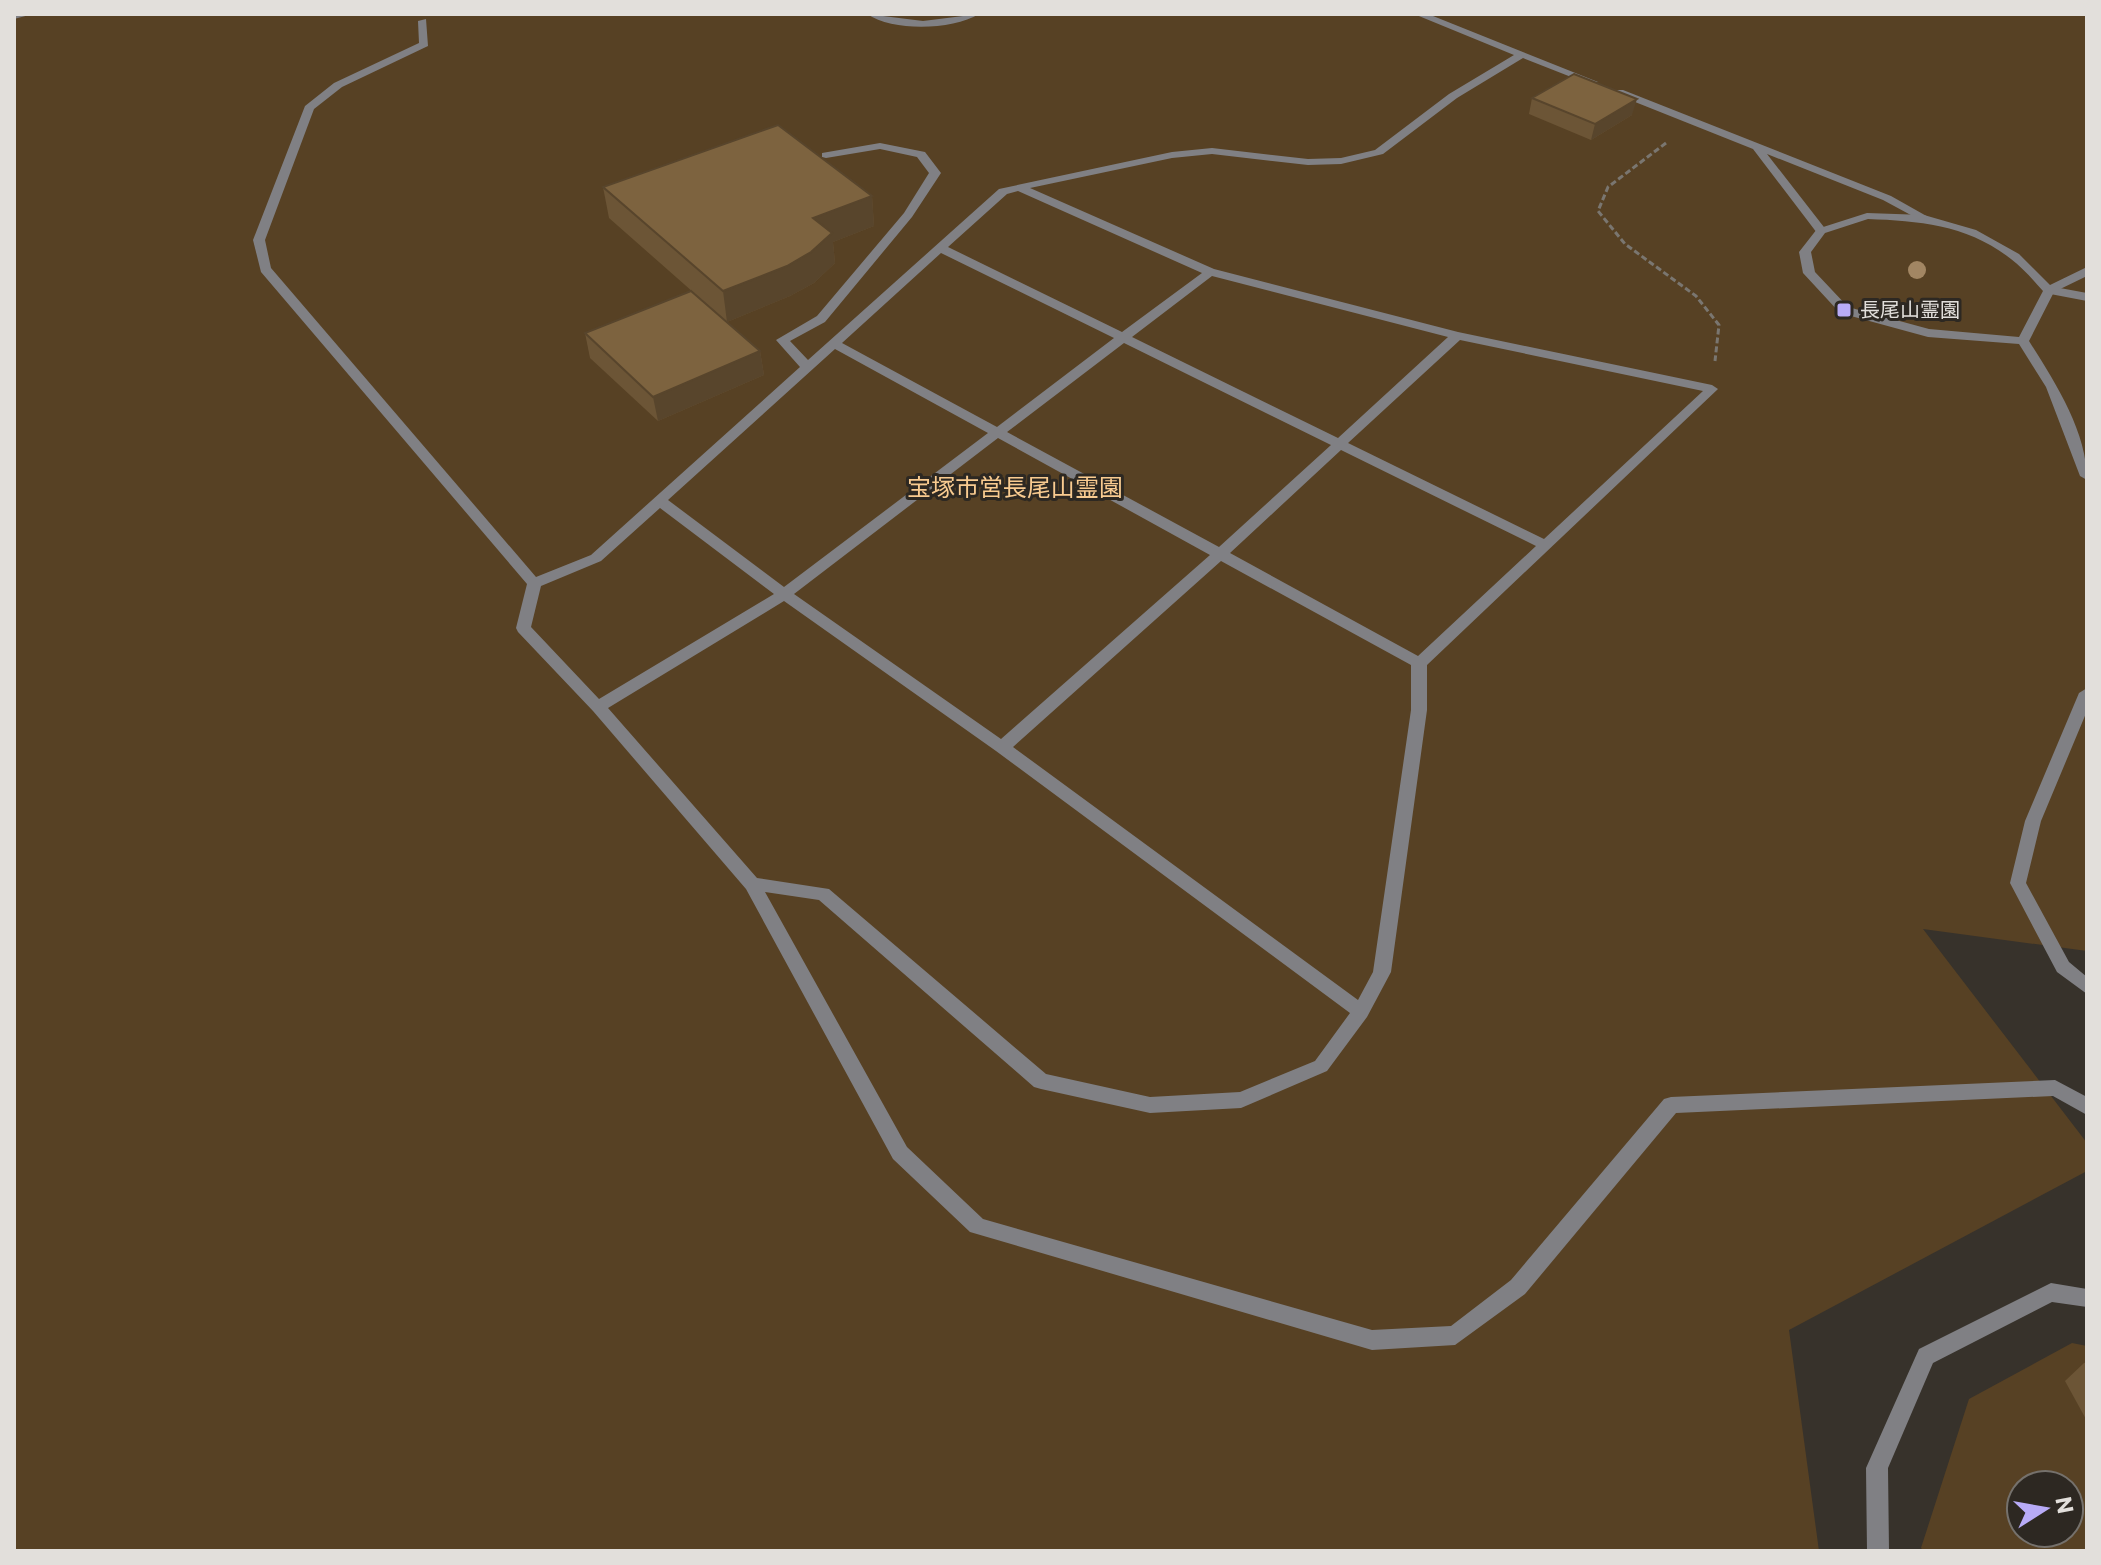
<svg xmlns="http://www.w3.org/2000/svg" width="2101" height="1565" font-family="Commissioner,'Noto Sans JP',sans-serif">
<rect width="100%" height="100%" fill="#37322b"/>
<!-- green -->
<g fill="#574124" fill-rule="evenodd">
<path d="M14,14H2087V951L1923,929L2087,1143V1171L1789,1330L1819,1551H14Z"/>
<path d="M2072,1343L2087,1346V1551H1924L1921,1548L1969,1399ZM2021,1485H2069V1533H2021Z"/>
</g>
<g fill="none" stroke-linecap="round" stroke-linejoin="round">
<!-- path -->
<path stroke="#7a7670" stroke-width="3" stroke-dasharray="6 3" stroke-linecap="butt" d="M1666,143L1608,187L1598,211L1625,244L1696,296L1719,325L1715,361"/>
<!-- lane -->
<g fill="#808084" fill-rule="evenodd">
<path d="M14,14H33L14,19Z"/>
<path d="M867,14L923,21L979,14C952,30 894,32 867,14Z"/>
<path d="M1414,14H1428L1598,82L1589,84L1523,58L1457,98L1383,154L1341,164L1308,165L1212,154L1172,158L1030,188L1214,269L1458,332L1712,385L1718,389L1427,665V710L1391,972L1367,1017L1327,1071L1241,1108L1150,1113L1041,1089L1034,1087L819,900L765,892L907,1147L983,1219L1372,1330L1451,1326L1511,1280L1664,1099L1671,1097L2055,1080L2087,1097V1115L2053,1096L1676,1113L1525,1294L1455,1345L1372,1350L970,1232L893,1159L746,889L593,711L518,632L516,628L527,584L261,272L253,240L305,106L334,83L419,43L418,21L426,19L428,46L342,87L314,109L265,240L271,268L536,577L591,555L800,367L776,340L817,316L904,213L929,173L917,157L880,149L826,158L822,157V153L880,143L925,152L941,173L912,217L825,322L790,341L808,360L999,189L1172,152L1212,148L1308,159L1341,158L1375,150L1449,94L1514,55ZM1018,191L1202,273L1122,332L948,247L1007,194ZM941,253L1114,338L997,427L842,343ZM1212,276L1448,337L1338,438L1132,337ZM1460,340L1703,391L1544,539L1348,443ZM1124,343L1331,445L1219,547L1007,432ZM835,349L988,433L784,587L668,500ZM998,438L1210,555L1001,739L794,594ZM1341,450L1536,546L1418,656L1230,553ZM660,508L774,594L599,699L531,627L541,586L601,561ZM1221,561L1411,665V710L1373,972L1358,1000L1013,747ZM784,601L996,751L1350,1013L1315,1061L1240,1092L1150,1097L1046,1074L829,889L757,878L608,708Z"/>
<path d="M1615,90H1623L1891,196L1930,218L1920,220L1883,200L1767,154L1827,231L1817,233L1753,149L1615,94Z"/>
<path d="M2049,286L2087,293V301L2045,293L2043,290Z"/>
</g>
<!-- street -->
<g fill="#808084" fill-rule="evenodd">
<path d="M1867,213L1924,215L1976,230L2019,254L2050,285L2087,267V276L2054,292L2029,341C2055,382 2087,431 2087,480L2080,476L2046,387L2019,344L1928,337L1840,313L1803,273L1799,252L1817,229ZM1868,219C1920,221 1968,225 2011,259C2023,268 2033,280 2043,291L2019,337L1929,329L1848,307L1815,272L1811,252L1825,233Z"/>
<path d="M2087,688V711L2041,821L2026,883L2069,962L2087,977V994L2057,972L2010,883L2025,821L2079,693Z"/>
<path d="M2051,1283L2087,1289V1307L2052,1302L1933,1363L1888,1468L1889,1551H1867L1866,1468L1919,1349Z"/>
</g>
</g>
<!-- trees -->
<circle fill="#a28663" cx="1917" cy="270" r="9"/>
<!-- wall -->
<g fill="#6c5536">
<path d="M1532,98L1632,115L1591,140L1529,114Z"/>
<path d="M603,187L872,196L874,226L833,242L835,263L814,283L790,296L727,322L609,218Z"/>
<path d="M585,333L760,351L764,375L658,421L590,358Z"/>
<path d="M2087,1362V1421L2065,1381L2084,1363Z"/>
</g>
<!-- shaded-wall -->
<g fill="#58452c">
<path d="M1637,99L1632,115L1591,140L1595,124Z"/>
<path d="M872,196L874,226L833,242L835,263L814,283L790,296L727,322L723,291L813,218Z"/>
<path d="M760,351L764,375L658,421L653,397Z"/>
</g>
<!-- building -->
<g fill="#7d633f" stroke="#58452c" stroke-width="2">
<path d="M1574,74L1637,99L1595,124L1532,98Z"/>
<path d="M778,125L872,196L813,218L832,233L811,252L787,266L723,291L603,187Z"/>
<path d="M691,291L760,351L653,397L585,333Z"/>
</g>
<!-- markers -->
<rect fill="#b8abf7" stroke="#2d2822" stroke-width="3" x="1836" y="302" width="16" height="16" rx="4"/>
<g text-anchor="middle" stroke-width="6" stroke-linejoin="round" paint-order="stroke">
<!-- far-poi labels -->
<g font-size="20" fill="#e2dfdb" stroke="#2d2822" text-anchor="start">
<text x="1860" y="317">長尾山霊園</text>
</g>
<!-- park labels -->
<g font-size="24" fill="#f9cb90" stroke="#2d2822">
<text x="1015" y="496">宝塚市営長尾山霊園</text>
</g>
</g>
<!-- border -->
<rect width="2101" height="1565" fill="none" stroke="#e2dfdb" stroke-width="32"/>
<!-- north arrow -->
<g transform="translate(2045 1509) rotate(79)"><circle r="38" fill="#2d2822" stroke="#75716c" stroke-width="2"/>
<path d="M0-6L14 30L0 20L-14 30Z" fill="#b8abf7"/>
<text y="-12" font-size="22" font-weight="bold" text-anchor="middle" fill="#e2dfdb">N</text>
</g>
</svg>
